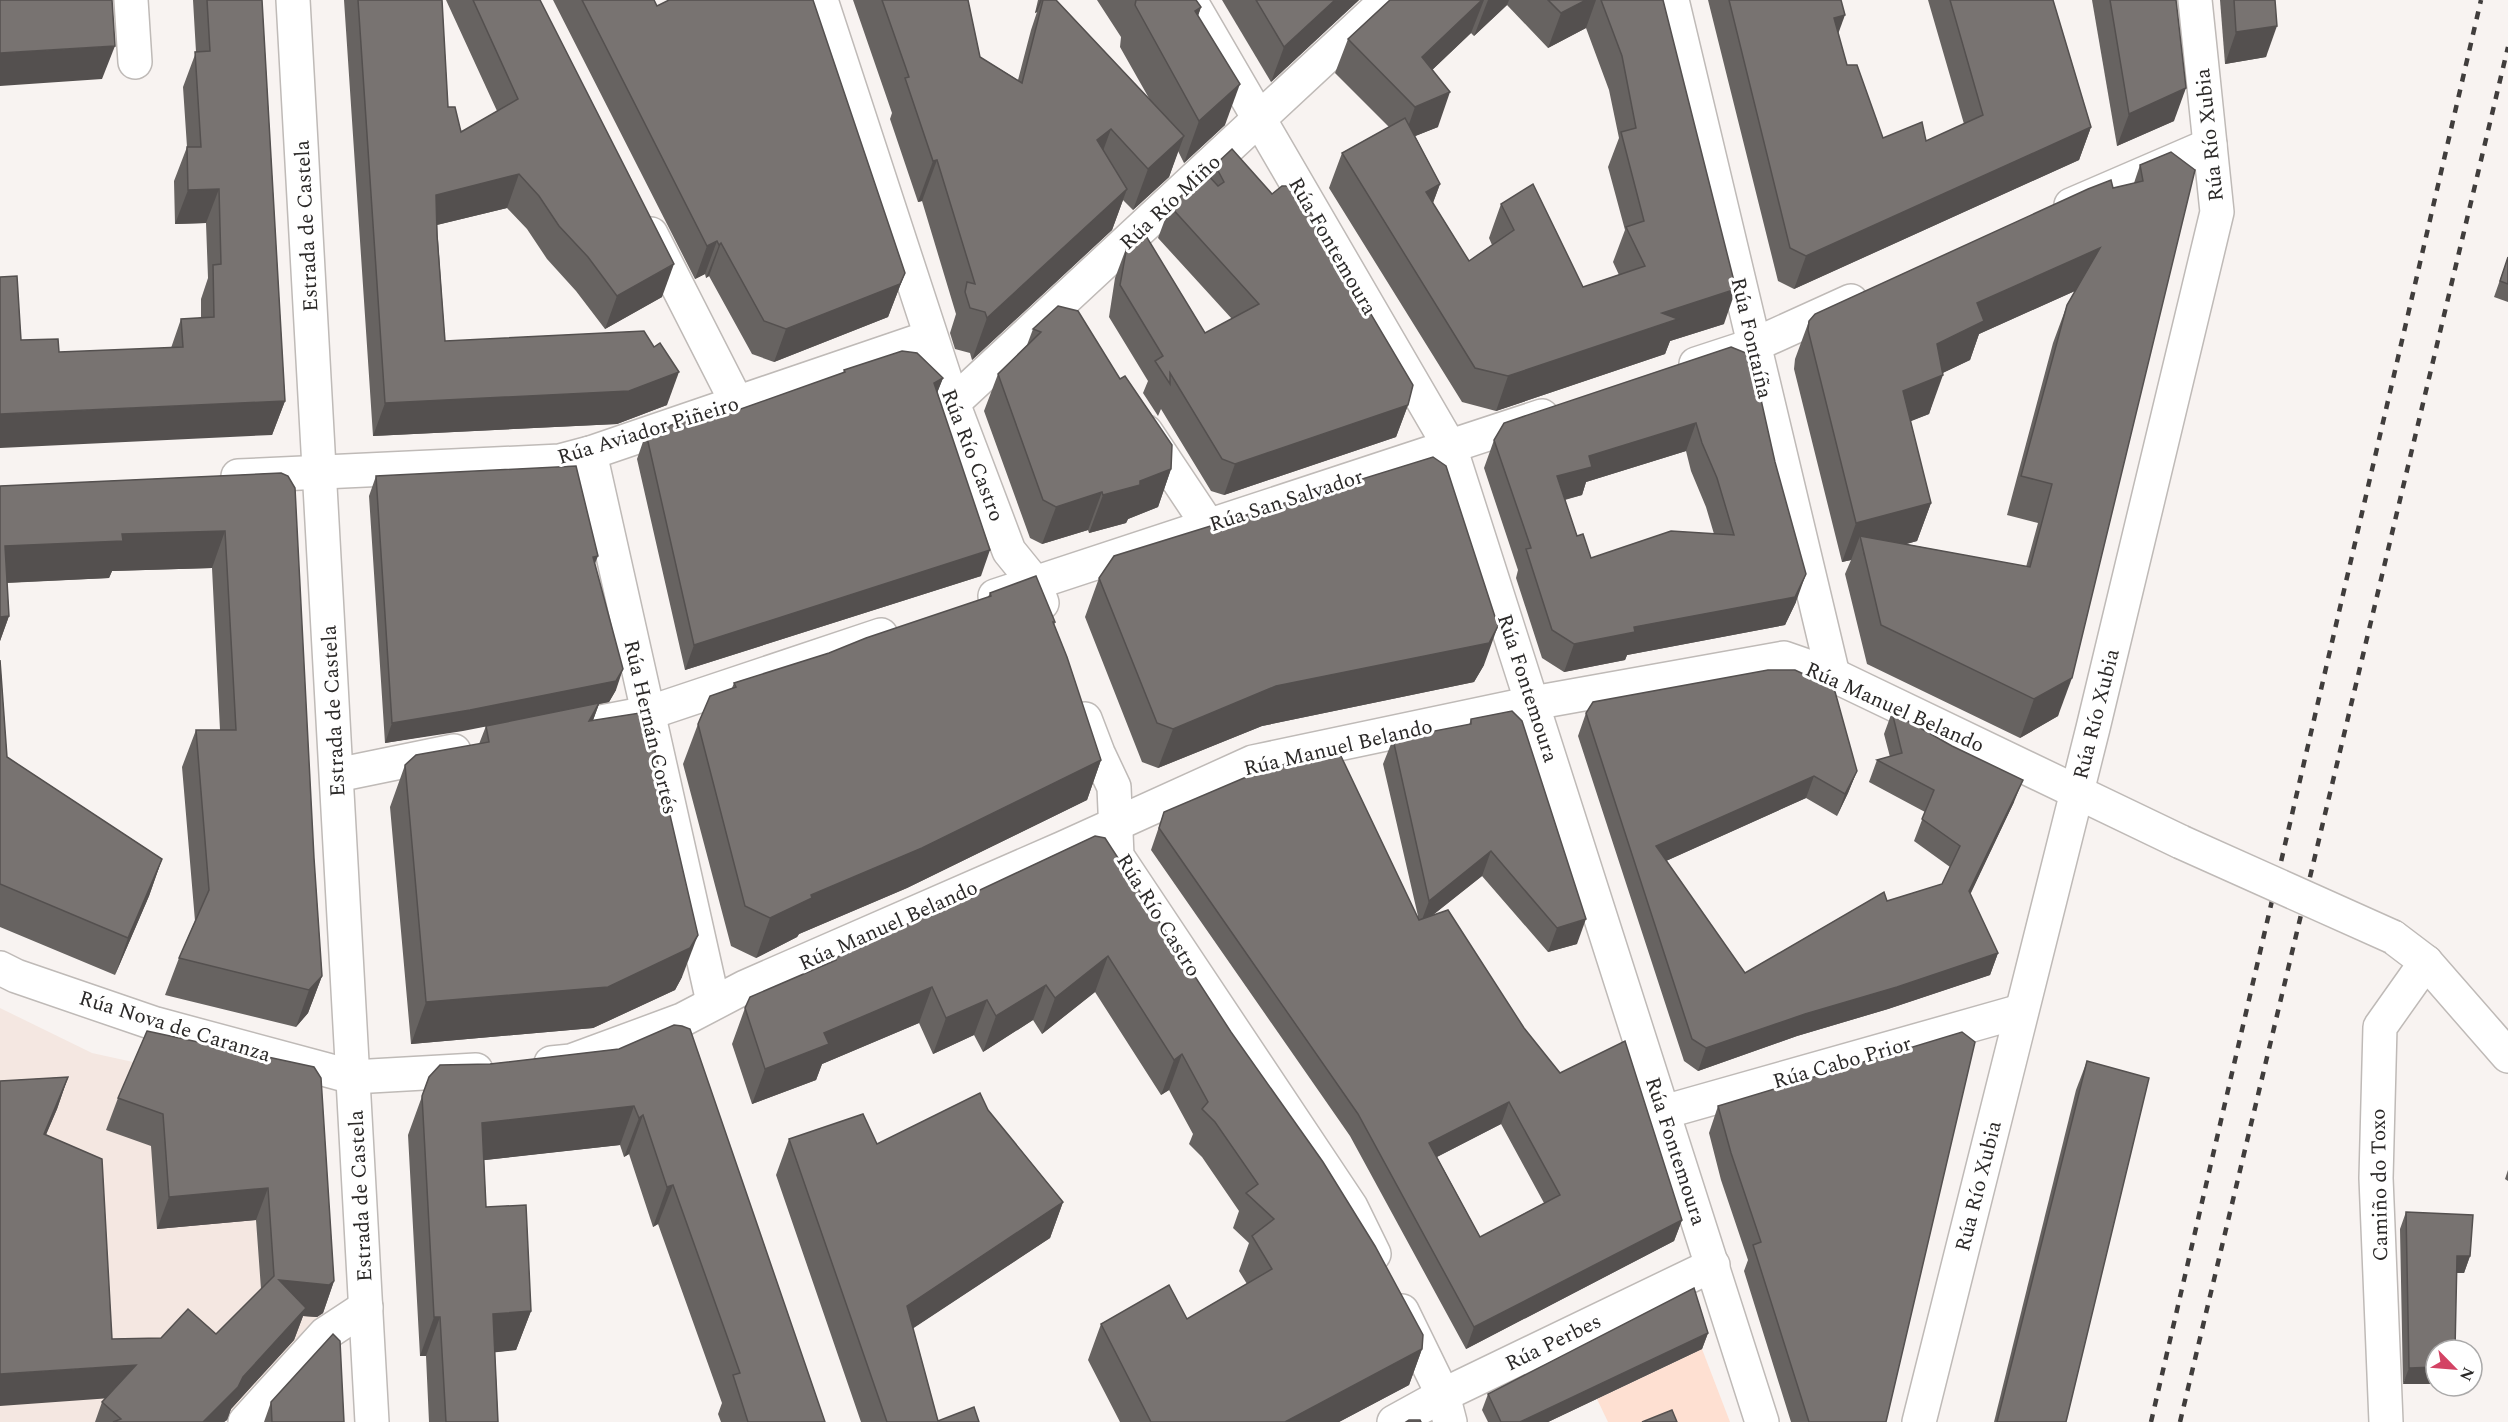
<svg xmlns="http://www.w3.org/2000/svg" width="2508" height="1422" font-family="Spectral,serif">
<rect width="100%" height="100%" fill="#f8f3f1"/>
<!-- built -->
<path fill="#f4e7e1" d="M0,1008L92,1053L302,1099L309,1111L323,1317L292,1345L223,1422H0Z"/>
<!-- green -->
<path fill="#fee0d2" d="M1702,1349L1730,1422H1608L1597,1399Z"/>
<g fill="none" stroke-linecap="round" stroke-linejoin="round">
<defs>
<g id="street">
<path d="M131,0L135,62"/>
<path d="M821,0L953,403L1009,551L1035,583L1042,603"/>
<path d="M1190,0L1450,447L1762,1422"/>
<path d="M1672,0L1833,675"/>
<path d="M2071,205L2210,145"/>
<path d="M651,234L737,403"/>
<path d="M1696,364L1754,345L1851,301"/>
<path d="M953,403L1387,0"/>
<path d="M1146,432L1208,525"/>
<path d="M590,453L713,1002"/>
<path d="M238,476L560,461L590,453L930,337"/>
<path d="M995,596L1542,416"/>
<path d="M1085,719L1098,753L1114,787L1117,856L1351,1207L1374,1254"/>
<path d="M601,722L648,713L881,635"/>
<path d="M337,775L454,751"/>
<path d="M2393,937L2426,962L2508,1056"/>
<path d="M0,968L16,976L156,1024L353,1077L476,1070"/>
<path d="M551,1063L571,1061L682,1020L745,987L1063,848L1253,762L1533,703L1784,658L1833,675L2181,842"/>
<path d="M1664,1112L2021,1011"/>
<path d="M1402,1311L1443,1395L1450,1422"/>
<path d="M245,1422L325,1334L366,1307"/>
<path d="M1394,1422L1443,1395L1713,1265"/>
<path d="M1919,1422L2093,728L2217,212L2195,0"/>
<path d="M2386,1422L2376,1178L2380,1027L2426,962"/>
</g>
<path id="secondary" d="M293,0L372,1422"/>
</defs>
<!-- street casing -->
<use href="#street" stroke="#bfbab7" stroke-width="36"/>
<!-- secondary casing -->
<use href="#secondary" stroke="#bfbab7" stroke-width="36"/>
<!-- street -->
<use href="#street" stroke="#fff" stroke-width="33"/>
<!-- secondary -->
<use href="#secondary" stroke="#fff" stroke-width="33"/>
<!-- rail -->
<g stroke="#403d3c" stroke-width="4.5" stroke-dasharray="8 8" stroke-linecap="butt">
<path d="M2151,1422L2481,0"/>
<path d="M2180,1422L2508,47"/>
</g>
<defs>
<path id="street-bridge" d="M2181,842L2393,937"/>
</defs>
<!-- street-bridge casing -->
<use href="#street-bridge" stroke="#bfbab7" stroke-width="36" stroke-linecap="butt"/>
<!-- street-bridge -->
<use href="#street-bridge" stroke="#fff" stroke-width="33"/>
</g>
<!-- wall -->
<g fill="#676361" fill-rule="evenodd">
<path d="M193,0H262L285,401L272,435L21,340L59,352L171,348L181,319L201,318V299L208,278L206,223L175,224L174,181L187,147L183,87L196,52Z"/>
<path d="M344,0H442L448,107L461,132L497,111L446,0H540L662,297L605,329L576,291L547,259L527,229L507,208L437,225L445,341L667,405L617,424L373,436Z"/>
<path d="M553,0H654L657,6L905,273L888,317L774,362L752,354L709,276L706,278L705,274L695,279Z"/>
<path d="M853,0H968L980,57L1018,80L1031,30L1037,12L1035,13L1038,0H1056L1150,100L1120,47L1121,37L1097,0H1196L1201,7L1198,16L1225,125L1184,163L1178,151L1169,177L1133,210L1123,200L1112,230L972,360L970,353L955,349L950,333L956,314L922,201L918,202L890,119L892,113Z"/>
<path d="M1222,0H1359L1271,82Z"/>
<path d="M1390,0H1663L1724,324L1670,341L1665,354L1496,411L1462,402L1329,188L1342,153L1389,127L1335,73L1348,39ZM1507,5L1548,48L1586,28L1609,90L1619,138L1608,167L1625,230L1613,262L1619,275L1583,287L1501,204L1489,238L1492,245L1469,261L1433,203L1440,184L1415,136L1438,127L1432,70L1471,33L1474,36Z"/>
<path d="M1708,0H1841L1838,33L1847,65L1883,138L1926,141L1964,124L1928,0H2053L2091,127L2079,160L1794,289L1778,281Z"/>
<path d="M2092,0H2176L2174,121L2117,146Z"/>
<path d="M2220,0H2275L2266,57L2225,64Z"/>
<path d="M2171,152L2058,716L2020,738L1867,664L1845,574L1851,560L1842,562L1794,369L1795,359L1809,321L2113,188L2134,183L2140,165ZM2075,291L2067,305L2053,343L2007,515L2038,523L2026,567L1906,544L1917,541L1931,503L1910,421L1929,414L1942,373L1970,360L1979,334Z"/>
<path d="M1215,165L1408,405L1396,437L1224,495L1211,491L1161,409L1158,416L1143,393L1148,381L1109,317L1115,278L1127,246L1205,333L1232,319L1158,238L1170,206L1210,177Z"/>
<path d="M2508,257V302L2494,297Z"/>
<path d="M1058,306L1171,469L1158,507L1128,519L1126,523L1089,533L1088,530L1042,544L1030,538L984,411L998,374L1027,345L1033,329Z"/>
<path d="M1731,347L1796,602L1785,625L1627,655L1625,660L1564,672L1542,658L1516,578L1518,570L1484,468L1494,440ZM1686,451L1691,471L1706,507L1714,534L1591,558L1577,536L1565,500L1582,495L1586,482Z"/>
<path d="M844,370L943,378L937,393L981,576L685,670L637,459L646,433L704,422L843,373Z"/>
<path d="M281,473L314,858L322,976L308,1013L296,1027L165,995L179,958L195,921L182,767L196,730H220L212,568L112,571L109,578L7,583L9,616L0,641V486Z"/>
<path d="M376,476L595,564L616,690L609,702L599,704L593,720L682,977L675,990L593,1028L411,1044L390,807L405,765L479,744L486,726L385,743L369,496Z"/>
<path d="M1099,578L1484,665L1474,682L1262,726L1158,768L1142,762L1085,617Z"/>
<path d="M990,593L1055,622L1054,625L1101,760L1087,800L907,888L799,934L797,937L756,958L731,946L683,764L698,724L732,688L734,683L829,653L988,597Z"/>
<path d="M0,660L7,757L162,859L149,896L115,975L0,927Z"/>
<path d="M1892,712L2014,802L1970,894L1998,953L1990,975L1888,1009L1797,1036L1698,1071L1684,1061L1578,736L1586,713L1857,771L1848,793L1837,816L1806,798L1666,861L1745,973L1887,901L1942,884L1950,867L1914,841L1925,812L1869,782L1877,760L1890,757L1884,734Z"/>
<path d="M1471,719L1577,944L1548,952L1482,876L1433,915L1560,1073L1682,1220L1674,1241L1466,1349L1350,1136L1151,850L1164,812L1418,916L1383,764L1393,739L1469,725ZM1501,1124L1544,1203L1480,1237L1437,1157Z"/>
<path d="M1095,836L1422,1349L1409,1385L1339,1422H1120L1088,1360L1101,1324L1187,1319L1247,1284L1239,1271L1249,1243L1233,1228L1239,1211L1202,1157L1189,1144L1193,1134L1169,1090L1161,1095L1095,992L1042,1034L1033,1020L983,1052L974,1035L933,1054L919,1023L822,1064L816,1080L752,1104L732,1044L745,1008L834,961L835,958Z"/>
<path d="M619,1049L825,1422H721L718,1414L722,1403L658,1224L653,1227L629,1154L624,1157L620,1145L484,1160L486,1207L531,1311L516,1350L495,1352L498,1422H429L426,1356H420L408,1135L429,1077L490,1064Z"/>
<path d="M2087,1061L2066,1422H1994L2076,1090Z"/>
<path d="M314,1067L334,1281L323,1313L317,1317L303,1316L294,1340L231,1409L227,1420L224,1422H95L102,1402L105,1399L0,1081L68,1077L57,1109L46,1135L112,1339L161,1338L216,1334L261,1289L256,1220L157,1229L151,1146L106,1130L118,1098Z"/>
<path d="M1718,1106L1886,1422H1791L1744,1271L1748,1260L1721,1180L1709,1133Z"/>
<path d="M988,1110L1063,1202L1050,1238L913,1328L938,1421L979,1422H861L776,1175L789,1139L877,1144Z"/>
<path d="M2508,1170V1181L2505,1179Z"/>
<path d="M2406,1212L2470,1256L2464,1273H2457L2403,1384L2400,1229Z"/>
<path d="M1708,1333L1702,1349L1548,1422H1488L1482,1410L1488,1394Z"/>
<path d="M271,1402L344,1422H264Z"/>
</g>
<!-- shaded-wall -->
<g fill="#54504f">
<path d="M1040,0H1042L1037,12L1035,13Z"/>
<path d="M1335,0H1359L1271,82L1284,47Z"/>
<path d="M1482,0H1484L1471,33L1409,92L1422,57Z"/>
<path d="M1488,0H1509L1507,5L1474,36Z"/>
<path d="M1586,0H1596L1586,28L1548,48L1561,13Z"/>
<path d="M1201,7L1186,49L1195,11Z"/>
<path d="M1845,15L1833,48L1834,18Z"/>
<path d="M2277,26L2266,57L2225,64L2236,32Z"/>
<path d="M115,46L102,79L0,86V53Z"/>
<path d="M1240,84L1225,125L1184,163L1199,121Z"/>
<path d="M2186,88L2174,121L2117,146L2129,114Z"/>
<path d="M1450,92L1438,127L1403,141L1415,107Z"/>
<path d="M2091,127L2079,160L1794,289L1806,256Z"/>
<path d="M1111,129L1096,170L1097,140Z"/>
<path d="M1184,136L1169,177L1133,210L1148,169Z"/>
<path d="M937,160L922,201L918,202L933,161Z"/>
<path d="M519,174L507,208L424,228L436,195Z"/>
<path d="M1440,184L1427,218L1426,192Z"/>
<path d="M219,189L206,223L175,224L188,190Z"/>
<path d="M1127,189L1112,230L972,360L987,318Z"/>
<path d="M717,241L705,274L695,279L707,246Z"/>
<path d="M721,243L709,276L706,278L719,245Z"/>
<path d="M2100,248L2086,286L1979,334L1970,360L1922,383L1937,344L1977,303Z"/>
<path d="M674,264L662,297L605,329L617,296Z"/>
<path d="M905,273L888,317L774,362L786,329Z"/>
<path d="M1736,289L1724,324L1670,341L1665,354L1496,411L1508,376L1662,313Z"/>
<path d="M679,372L667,405L617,424L373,436L385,403Z"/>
<path d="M1943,375L1929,414L1889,430L1903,391Z"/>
<path d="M943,378L933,403L934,383Z"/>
<path d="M285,401L272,435L0,448V414Z"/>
<path d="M1408,405L1396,437L1224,495L1235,464Z"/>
<path d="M1696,423L1686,451L1586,482L1582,495L1547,504L1557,476L1589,456Z"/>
<path d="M1171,469L1158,507L1128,519L1126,523L1089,533L1103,495Z"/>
<path d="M1102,492L1088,530L1042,544L1056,507Z"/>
<path d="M1931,503L1917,541L1864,556L1860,536L1851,560L1842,562L1856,523Z"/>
<path d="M225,531L212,568L112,571L109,578L0,583L5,546L122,534Z"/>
<path d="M990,550L981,576L685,670L694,645Z"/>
<path d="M598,556L590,576L593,557Z"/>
<path d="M1806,574L1796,602L1785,625L1627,655L1625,660L1564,672L1574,644L1634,627Z"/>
<path d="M9,616L0,641V617Z"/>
<path d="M1498,626L1484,665L1474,682L1262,726L1158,768L1173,729L1276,686Z"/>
<path d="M623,669L616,690L609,702L599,704L584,745L589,721L599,704L463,731L385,743L392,723Z"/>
<path d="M2072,678L2058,716L2020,738L2034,699Z"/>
<path d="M1101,760L1087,800L907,888L799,934L797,937L756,958L770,918L811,895Z"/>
<path d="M1857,771L1848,793L1837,816L1845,794Z"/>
<path d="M1814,776L1806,798L1648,869L1656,846Z"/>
<path d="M2023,780L2014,802L1961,914L1969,891Z"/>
<path d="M1491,851L1482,876L1420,925L1429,901Z"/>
<path d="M162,859L149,896L115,975L128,938Z"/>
<path d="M1586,919L1577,944L1548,952L1557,928Z"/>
<path d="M698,935L682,977L675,990L593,1028L411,1044L426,1002Z"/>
<path d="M1998,953L1990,975L1888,1009L1797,1036L1698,1071L1706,1048L1805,1014Z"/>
<path d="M1108,956L1095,992L1042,1034L1055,998Z"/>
<path d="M322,976L308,1013L296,1027L309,990Z"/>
<path d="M1046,985L1033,1020L983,1052L996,1016Z"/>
<path d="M932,987L919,1023L822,1064L816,1080L752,1104L765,1069L824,1033Z"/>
<path d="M987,1000L974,1035L933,1054L946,1018Z"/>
<path d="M1182,1054L1169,1090L1161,1095L1174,1060Z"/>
<path d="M68,1077L57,1109L32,1166L44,1134Z"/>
<path d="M1509,1102L1501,1124L1421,1165L1429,1143Z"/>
<path d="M634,1106L620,1145L468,1162L482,1123Z"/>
<path d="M643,1115L629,1154L624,1157L639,1118Z"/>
<path d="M673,1185L658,1224L653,1227L667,1187Z"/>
<path d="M268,1188L256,1220L157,1229L169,1197Z"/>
<path d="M1063,1202L1050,1238L894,1341L907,1306Z"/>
<path d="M1682,1220L1674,1241L1466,1349L1474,1327Z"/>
<path d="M2457,1256H2470L2464,1273H2451Z"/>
<path d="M279,1280L334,1281L323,1313L317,1317L303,1316L294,1340L231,1409L227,1420L224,1422H203Z"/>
<path d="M531,1311L516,1350L479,1354L493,1314Z"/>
<path d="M434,1317H440L426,1356H420Z"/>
<path d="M1708,1333L1702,1349L1548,1422H1520Z"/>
<path d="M1422,1349L1409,1385L1339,1422H1285Z"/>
<path d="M136,1365L125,1397L0,1406V1374Z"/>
<path d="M2436,1367V1384H2403L2409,1368Z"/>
</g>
<!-- building -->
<g fill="#787371" stroke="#54504f" stroke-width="1.5" fill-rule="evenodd">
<path d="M0,0H112L115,46L0,53Z"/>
<path d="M207,0H262L285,401L0,414V277L17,276L21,340L58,339L59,352L183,347L181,319L214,317L213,265L221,264L219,189L188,190L187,147H201L195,52L210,51Z"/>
<path d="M358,0H442L448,107H455L461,132L518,99L473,0H540L674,264L617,296L588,257L559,226L539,196L519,174L436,195L437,235L445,341L644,331L654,347L660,343L679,372L629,391L385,403Z"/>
<path d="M582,0H654L657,6L669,0H813L905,273L900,284L786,329L764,321L721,243L719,245L717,241L707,246Z"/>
<path d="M882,0H968L980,57L1022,83L1043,0H1056L1184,136L1148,169L1111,129L1097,140L1127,189L987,318L985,312L970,308L965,292L967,282L975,284L937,160L933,161L905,78L909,77Z"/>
<path d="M1136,0H1196L1201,7L1195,11L1240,84L1199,121L1135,5Z"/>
<path d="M1256,0H1335L1284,47Z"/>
<path d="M1390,0H1482L1422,57L1450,92L1415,107L1348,39Z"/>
<path d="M1548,0H1586L1561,13Z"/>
<path d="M1601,0H1663L1736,289L1662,313L1678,319L1508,376L1475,368L1342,153L1405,118L1440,184L1426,192L1469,261L1514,230L1501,204L1533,184L1583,287L1645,266L1626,227L1644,221L1621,132L1636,128L1622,56Z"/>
<path d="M1729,0H1841L1845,15L1834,18L1847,65H1857L1883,138L1922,122L1926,141L1983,115L1950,0H2053L2091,127L1806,256L1790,248Z"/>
<path d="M2110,0H2176L2186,88L2129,114Z"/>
<path d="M2234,0H2275L2277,26L2236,32Z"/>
<path d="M1232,149L1272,194L1282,186H1295L1413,385L1408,405L1235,464L1222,459L1170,373V384L1155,361L1163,356L1120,285L1127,246L1143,231L1205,333L1259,304L1170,206L1206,173L1218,186L1224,182L1215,165Z"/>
<path d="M2171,152L2195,170L2072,678L2034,699L1881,625L1860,536L2030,567L2052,484L2021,476L2067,305L2100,248L1977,303L1984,321L1937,344L1943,375L1903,391L1931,503L1856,523L1808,330L1809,321L1815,314L2088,189L2111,180L2113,188L2143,181L2140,165Z"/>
<path d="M2508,257V284L2500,281Z"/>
<path d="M1058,306L1078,311L1120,379L1125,376L1172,445L1171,469L1140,481V485L1103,495L1102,492L1056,507L1043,500L998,374L1041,332L1033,329Z"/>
<path d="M1731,347L1751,355L1775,462L1806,574L1795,597L1634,627L1635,632L1574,644L1552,630L1526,549L1531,548L1494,440L1504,423ZM1696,423L1702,443L1717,478L1734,535L1671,531L1591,558L1583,534L1577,536L1557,476L1592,467L1589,456Z"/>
<path d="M902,351L917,353L943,378L934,383L990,550L694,645L646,433L700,416L704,422L845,372L844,370Z"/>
<path d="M1433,457L1446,466L1498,626L1489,643L1276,686L1173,729L1157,723L1099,578L1114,556Z"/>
<path d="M576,466L598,556L593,557L623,669L616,681L470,710L392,723L376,476Z"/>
<path d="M281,473L288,476L295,488L314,858L322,976L309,990L179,958L209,890L196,730H236L225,531L122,534L123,541L5,546L9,616L0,617V486Z"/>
<path d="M1036,576L1055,622H1053L1067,657L1101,760L922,848L811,895L812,898L770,918L745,906L698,724L710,696L736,687L734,683L829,653L866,638L991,596L990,593Z"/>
<path d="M0,660L7,757L162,859L128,938L0,884Z"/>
<path d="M1768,670H1795L1834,688L1857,771L1845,794L1814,776L1656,846L1745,973L1884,892L1887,901L1942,884L1960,846L1922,819L1934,790L1877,760L1902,753L1892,712L1952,746L2023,780L1969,891L1998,953L1897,987L1805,1014L1706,1048L1692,1039L1586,713L1593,702Z"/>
<path d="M599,703L589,721L646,712L698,935L690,948L608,987L426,1002L405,765L416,755L489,742L486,726Z"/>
<path d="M1512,711L1522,721L1586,919L1557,928L1491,851L1429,901L1393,739L1471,724V719Z"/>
<path d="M1339,752L1419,920L1448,910L1524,1028L1560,1073L1625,1041L1682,1220L1474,1327L1358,1114L1159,828L1164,812L1258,772L1296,761ZM1509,1102L1560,1195L1480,1237L1429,1143Z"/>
<path d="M1095,836L1105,838L1231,1032L1323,1162L1375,1246L1423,1335L1422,1349L1285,1422H1151L1101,1324L1169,1285L1187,1319L1272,1269L1252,1236L1274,1219L1246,1193L1258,1184L1215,1122L1202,1109L1208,1102L1182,1054L1174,1060L1108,956L1055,998L1046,985L996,1016L987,1000L946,1018L932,987L824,1033L829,1044L765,1069L745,1008L750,997L836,960L835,958Z"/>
<path d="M674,1025L682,1026L690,1029L825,1422H748L733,1375L740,1373L728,1339L673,1185L667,1187L643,1115L639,1118L634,1106L482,1123L486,1207L526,1205L531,1311L493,1314L498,1422H446L440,1317H434L422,1096L429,1077L440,1065L490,1064L619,1049Z"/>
<path d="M147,1031L314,1067L321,1078L334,1281L329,1285L279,1280L306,1308L243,1377L238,1387L203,1422H113L121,1419L102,1402L136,1365L0,1374V1081L68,1077L44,1134L102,1159L112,1339L161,1338L188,1309L216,1334L274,1276L268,1188L169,1197L163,1114L118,1098Z"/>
<path d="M1962,1032L1975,1042L1886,1422H1809L1753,1245L1761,1242L1731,1153L1718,1106Z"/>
<path d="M2087,1061L2149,1078L2066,1422H1997Z"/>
<path d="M980,1093L988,1110L1063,1202L907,1306L938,1421L974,1407L979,1422H887L789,1139L863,1114L877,1144Z"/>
<path d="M2406,1212L2473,1215L2470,1256H2457L2455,1350H2436V1367L2409,1368Z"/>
<path d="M1694,1288L1708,1333L1520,1422H1501L1488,1394Z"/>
<path d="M333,1334L340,1341L344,1422H272L271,1402Z"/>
<path d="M1672,1410L1677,1422H1642Z"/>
<path d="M1409,1420H1420L1421,1422H1406Z"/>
</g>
<g text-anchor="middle" stroke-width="6" stroke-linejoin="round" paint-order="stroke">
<!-- street labels -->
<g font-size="21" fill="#2b2928" stroke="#fff">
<text transform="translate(2209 135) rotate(-96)" y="7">Rúa Río Xubia</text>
<text transform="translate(1170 202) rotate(-43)" y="7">Rúa Río Miño</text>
<text transform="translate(306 226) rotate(-93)" y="7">Estrada de Castela</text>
<text transform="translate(1333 246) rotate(60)" y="7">Rúa Fontemoura</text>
<text transform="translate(1752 338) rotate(77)" y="7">Rúa Fontaíña</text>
<text transform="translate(648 430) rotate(-17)" y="7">Rúa Aviador Piñeiro</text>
<text transform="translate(973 455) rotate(69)" y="7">Rúa Río Castro</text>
<text transform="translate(1286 500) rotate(-18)" y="7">Rúa San Salvador</text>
<text transform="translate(1528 688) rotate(72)" y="7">Rúa Fontemoura</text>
<text transform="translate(1895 707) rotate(24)" y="7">Rúa Manuel Belando</text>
<text transform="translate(333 711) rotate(-93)" y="7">Estrada de Castela</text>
<text transform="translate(2096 714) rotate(-76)" y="7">Rúa Río Xubia</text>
<text transform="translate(651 727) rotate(77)" y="7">Rúa Hernán Cortés</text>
<text transform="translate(1338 747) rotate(-13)" y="7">Rúa Manuel Belando</text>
<text transform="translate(1159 915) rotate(58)" y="7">Rúa Río Castro</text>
<text transform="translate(888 925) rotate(-24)" y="7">Rúa Manuel Belando</text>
<text transform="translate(175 1026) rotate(17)" y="7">Rúa Nova de Caranza</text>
<text transform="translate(1842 1062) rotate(-16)" y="7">Rúa Cabo Prior</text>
<text transform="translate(1676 1151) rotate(72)" y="7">Rúa Fontemoura</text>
<text transform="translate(2379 1185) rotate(-91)" y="7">Camiño do Toxo</text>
<text transform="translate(1978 1186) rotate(-76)" y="7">Rúa Río Xubia</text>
<text transform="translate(360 1196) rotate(-93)" y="7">Estrada de Castela</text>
<text transform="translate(1553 1342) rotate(-26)" y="7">Rúa Perbes</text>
</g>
</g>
<!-- north arrow -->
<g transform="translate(2454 1368) rotate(115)"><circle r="28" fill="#ffffff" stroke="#aaa9a9" stroke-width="1.5"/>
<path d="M0-4.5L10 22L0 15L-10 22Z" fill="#d34364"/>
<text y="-9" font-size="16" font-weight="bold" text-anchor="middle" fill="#2b2928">N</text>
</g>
</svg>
